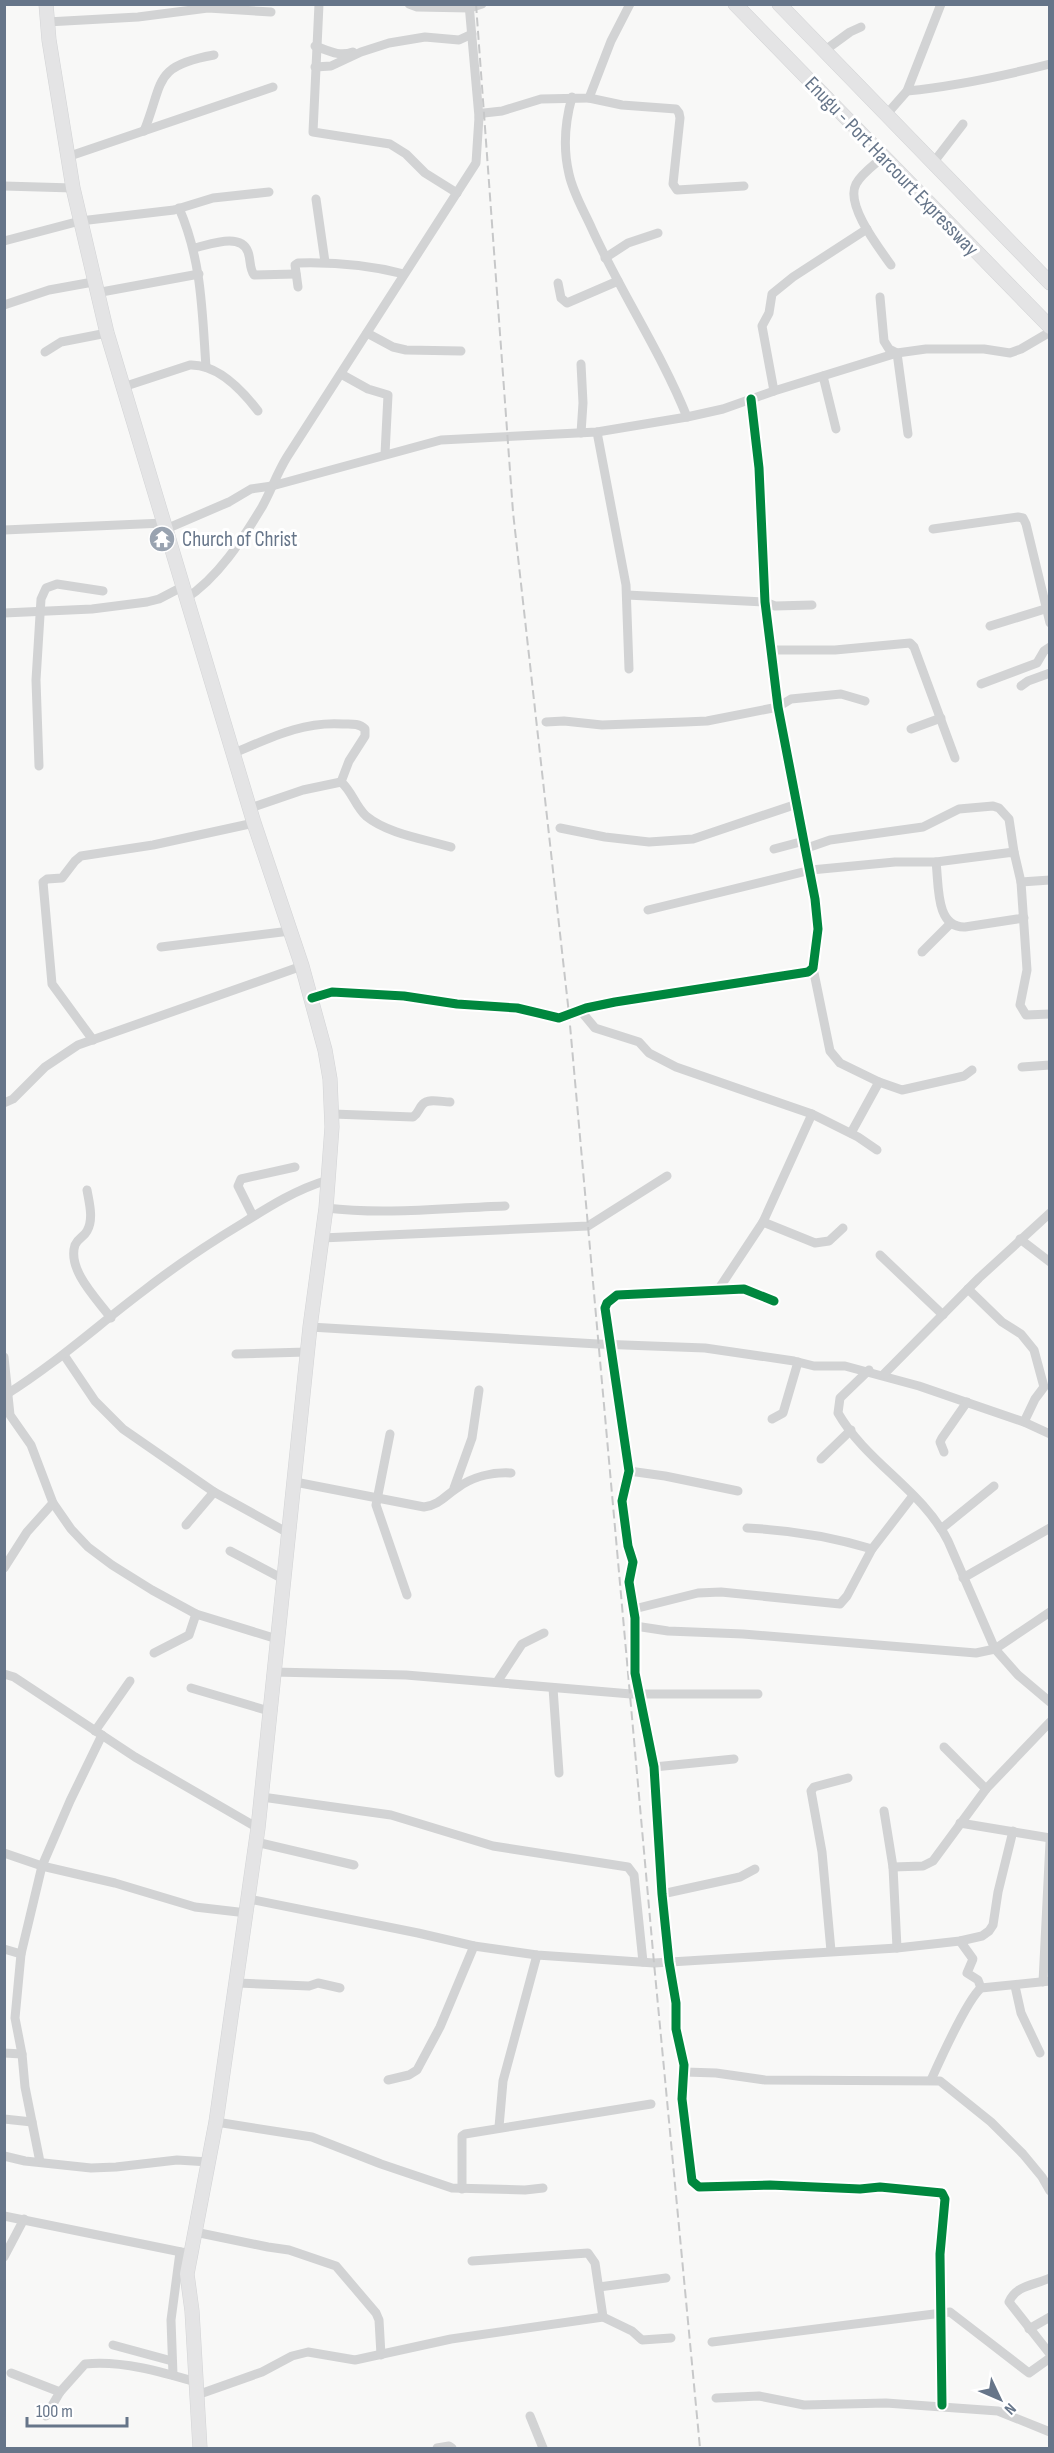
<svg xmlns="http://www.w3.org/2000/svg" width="1054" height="2453" font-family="'Sofia Sans Condensed',sans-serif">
<rect width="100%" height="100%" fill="#f8f8f7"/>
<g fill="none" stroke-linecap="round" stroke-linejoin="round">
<defs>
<g id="highway">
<path d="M46,4L49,40L73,188L107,333L254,823L302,966L325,1050L330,1079L332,1127L326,1208L310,1327L258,1828L216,2122L187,2274L192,2311L200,2448"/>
<path d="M735,4L1050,327"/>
<path d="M779,4L1050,283"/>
</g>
</defs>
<!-- highway casing -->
<use href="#highway" stroke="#d3d4d6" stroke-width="15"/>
<!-- minor -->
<g stroke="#d2d3d4" stroke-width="9">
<path d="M319,4L313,132L390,144L406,154L425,173L457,193"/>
<path d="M409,4L417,7L470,8L482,4"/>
<path d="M469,4L479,117"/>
<path d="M47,22L138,17L208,8L271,12"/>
<path d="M315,46C329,51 339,57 353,52"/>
<path d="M824,51L850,32L861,27"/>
<path d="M315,67L331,66L361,52L389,43L425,37L459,40L472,34"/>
<path d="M907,91C956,86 1003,76 1050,64"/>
<path d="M572,97C565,122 563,149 569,174C573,193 584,211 592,229C621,293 661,352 687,417"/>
<path d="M589,98L622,105L676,109L679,113L680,118L673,184L677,190L744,186"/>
<path d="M886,115L907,91L941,4"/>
<path d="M144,131C164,82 152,66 214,55"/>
<path d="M67,157L273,87"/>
<path d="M883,157C874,165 861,174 856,184C845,205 879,248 891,265"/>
<path d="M933,163L963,124"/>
<path d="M4,186L73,188"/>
<path d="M316,199L325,262"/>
<path d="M179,208C202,261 202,311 206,367"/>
<path d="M4,241L80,221L174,210L213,198L269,192"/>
<path d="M194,248C209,245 241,232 248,252C251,260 249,268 254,275L296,274"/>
<path d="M605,258L628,243L658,233"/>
<path d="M558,283L561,298L567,303L618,281"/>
<path d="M298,287L295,265L298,263C334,262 369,265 404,274"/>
<path d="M96,293L199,274"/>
<path d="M880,297L884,341L889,349L897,353L908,434"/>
<path d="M4,305L49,290L93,282"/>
<path d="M367,333L393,347L406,350L461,351"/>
<path d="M45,352L61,342L107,333"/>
<path d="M341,374L368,389L388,395L385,454"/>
<path d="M823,376L836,429"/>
<path d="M123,387L190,365C218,364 242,390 258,411"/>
<path d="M774,391L762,326L769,313L772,294L793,277L867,229"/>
<path d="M597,432L626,585L629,669"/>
<path d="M581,433L583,403L581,364"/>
<path d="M166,529L229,502L251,489L272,486L441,440L597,432L687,417L723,409L774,391L897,353L926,349H984L1010,353L1021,349L1050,332"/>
<path d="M933,529L1018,517L1023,518L1026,524L1050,623"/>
<path d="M4,530L164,523"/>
<path d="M627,595L765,602L775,606L812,605"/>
<path d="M185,599C218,578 242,540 262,507C271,491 277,473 287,457L476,163L479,117L484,113L502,111L541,99L589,98L611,41L630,4"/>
<path d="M4,613L92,609L147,602L159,599L182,587"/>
<path d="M990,626L1045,609"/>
<path d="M771,650H835L910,643L914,647L955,758"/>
<path d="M981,684L1037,663L1044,651L1050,647"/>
<path d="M1021,686L1028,681L1050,673"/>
<path d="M546,722L564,721L602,725L685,722L707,721L778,707L791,699L841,694L865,701"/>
<path d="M911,729L941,718"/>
<path d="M234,753C270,738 303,721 343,724C351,724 359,723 365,729V736L349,761L341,782"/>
<path d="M39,766L36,680L41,599L46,588L57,584L103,591"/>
<path d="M341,782C352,791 355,806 366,816C388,834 424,839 451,847"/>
<path d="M250,808L303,790L341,782"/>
<path d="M560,828L605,837L649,842L693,839L797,804"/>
<path d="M807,848L830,840L923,827L959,809L993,806L999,808L1009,819L1014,852"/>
<path d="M774,849L804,841"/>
<path d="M936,862C939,884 935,928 965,927L1024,918"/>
<path d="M1021,882L1027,970L1020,1005L1026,1015L1050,1014"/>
<path d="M648,910L811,870L895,862H936L1014,852L1021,882L1050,880"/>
<path d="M161,947L290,931"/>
<path d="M922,952L950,924"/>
<path d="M813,968L830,1051L840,1063L879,1082L902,1090L964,1076L972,1070"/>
<path d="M312,998L332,992L404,996L457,1004L517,1008L559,1018L586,1008L615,1002L808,972L813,968L818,929L815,899L778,707L771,650L765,602L759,468L751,399"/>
<path d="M580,1010L595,1028L639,1042L649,1053L676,1067L812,1114L858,1137L877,1150"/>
<path d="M93,1040L52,984L43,882L47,879L62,878L75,861L81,856L153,845L254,823"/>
<path d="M1022,1067L1050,1065"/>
<path d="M4,1103L13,1099L45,1067L78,1045L302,966"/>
<path d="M333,1114L413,1117C419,1113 418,1109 423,1104C428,1098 442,1102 450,1102"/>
<path d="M851,1133L879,1082"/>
<path d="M87,1190C89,1202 94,1219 87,1231C84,1237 78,1238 75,1245C67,1270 97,1299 111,1318"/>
<path d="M326,1208C385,1215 445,1208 505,1206"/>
<path d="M253,1216L238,1186L241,1179L295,1167"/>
<path d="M763,1222L815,1243L829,1241L843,1228"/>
<path d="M322,1238L588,1226L667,1176"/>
<path d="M1020,1239L1050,1262"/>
<path d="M880,1255L943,1315"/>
<path d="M968,1289L1002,1322L1021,1334L1034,1350L1044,1387L1035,1399L1024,1422"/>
<path d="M718,1290L763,1222L812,1114"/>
<path d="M774,1301L744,1289L617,1295L607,1303L605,1308L629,1471L622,1501L628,1546L633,1562L629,1582L635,1618V1673L654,1767L662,1894L669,1962L676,2003V2029L684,2065L682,2099L692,2181L699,2187L770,2185L860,2189L880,2187L942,2193L945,2199L940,2254L942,2405"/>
<path d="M310,1327L598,1344L705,1348L794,1361L814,1366H845L919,1386L1024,1422L1050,1434"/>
<path d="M236,1354L307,1352"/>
<path d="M64,1355L95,1401L123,1429L214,1492L290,1534"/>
<path d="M4,1357L10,1415L31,1445L53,1503L71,1529L88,1547L112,1565L152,1590L196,1614L277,1639"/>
<path d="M869,1370L840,1398L838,1413C866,1462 923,1491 948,1541L995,1649L1018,1675L1050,1702"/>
<path d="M884,1374L979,1278L1050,1213"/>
<path d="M7,1394C55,1364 97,1326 142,1292C174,1267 208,1244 243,1223C270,1206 297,1189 328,1180"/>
<path d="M772,1419L783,1413L798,1362"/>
<path d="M390,1434L376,1505L407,1595"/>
<path d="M944,1452L940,1442L942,1438L967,1402"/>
<path d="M821,1459L851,1430"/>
<path d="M629,1471L665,1476L738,1491"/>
<path d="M295,1482L424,1507C439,1505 445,1496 457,1488C472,1477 492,1472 511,1473"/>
<path d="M454,1488L472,1438L479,1390"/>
<path d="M186,1525L214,1492"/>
<path d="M747,1528C790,1530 830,1536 872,1549"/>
<path d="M941,1529L994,1486"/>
<path d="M230,1551L285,1580"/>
<path d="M4,1568L27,1532L53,1503"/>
<path d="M963,1578L1050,1528"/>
<path d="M634,1609L698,1593L721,1592L840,1604L847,1596L872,1549L912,1497"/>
<path d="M635,1626L668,1631L743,1634L976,1653L995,1649L1050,1612"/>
<path d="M154,1653L189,1635L196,1614"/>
<path d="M273,1672L406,1675L631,1694H758"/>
<path d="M4,1674L14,1677L135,1757L258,1828"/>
<path d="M497,1682L522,1644L544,1633"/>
<path d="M191,1688L269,1711"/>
<path d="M553,1688L559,1773"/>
<path d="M95,1731L130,1681"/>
<path d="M944,1747L986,1789"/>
<path d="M654,1767L734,1759"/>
<path d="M262,1797L391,1815L493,1846L628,1867L634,1875L643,1962"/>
<path d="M884,1811L893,1867L897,1948"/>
<path d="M960,1823L1050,1838"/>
<path d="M256,1842L354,1865"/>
<path d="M4,1853L42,1866L115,1883L195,1907L247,1913"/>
<path d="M893,1867L923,1866L933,1861L986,1789L1050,1722"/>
<path d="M662,1894L740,1877L755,1869"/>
<path d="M249,1899L418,1933L474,1946L537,1955L654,1963L897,1948L960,1941L982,1936L989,1931L993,1925L998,1892L1013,1831"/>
<path d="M960,1941L973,1959L967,1973L978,1980L981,1988"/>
<path d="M4,1949L21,1954"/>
<path d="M831,1951L822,1852L811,1791L814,1787L848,1778"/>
<path d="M1043,1982L1050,1842"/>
<path d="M237,1983L309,1986L318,1983L340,1988"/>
<path d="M1015,1986L1021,2013L1040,2053"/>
<path d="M4,2053L22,2054"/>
<path d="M685,2072L716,2073L765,2080L940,2081L991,2122L1023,2154L1042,2177L1050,2191"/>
<path d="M388,2080L409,2075L417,2070L440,2027L474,1946"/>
<path d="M931,2080C940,2060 967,2000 981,1988L1050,1981"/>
<path d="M4,2119L32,2122"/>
<path d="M216,2122L312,2137L381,2164L452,2188L525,2190L543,2188"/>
<path d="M499,2127L503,2081L537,1955"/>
<path d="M4,2156L25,2161L91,2168L116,2167L177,2160L209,2162"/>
<path d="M40,2162L25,2087L22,2054L15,2018L21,1954L42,1866L70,1801L102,1735"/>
<path d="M462,2189V2136L465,2134L651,2104"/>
<path d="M4,2216L191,2254"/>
<path d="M195,2232L268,2247L289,2250L336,2266L376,2313L379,2320L381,2355"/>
<path d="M4,2257L24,2219"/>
<path d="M472,2261L588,2253L595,2263L603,2317"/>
<path d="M1050,2278C1035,2285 1016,2285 1009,2302L1050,2354"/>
<path d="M599,2287L666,2278"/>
<path d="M1029,2329L1050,2317"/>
<path d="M712,2342L950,2312L1029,2373L1050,2358"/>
<path d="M113,2345L172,2361"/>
<path d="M11,2373L60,2392"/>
<path d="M173,2375L171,2320L180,2252"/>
<path d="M197,2395L262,2372L292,2356L308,2352L355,2360L451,2339L603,2317L632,2331L642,2340L671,2338"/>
<path d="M716,2398L759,2396L804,2405L886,2403L998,2411L1050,2432"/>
<path d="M46,2416L60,2392L85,2364C121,2360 162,2372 196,2382"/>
<path d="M530,2416L543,2448"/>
<path d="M437,2448L449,2446L452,2448"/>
</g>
<!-- highway -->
<use href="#highway" stroke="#e4e4e5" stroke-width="14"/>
<!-- rail -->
<path stroke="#c7c8c9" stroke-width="2" stroke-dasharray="9 4.5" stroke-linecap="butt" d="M476,4L513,512L569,1014L654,1963L700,2448"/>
<defs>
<g id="cycleway">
<path d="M312,998L332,992L404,996L457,1004L517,1008L559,1018L586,1008L615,1002L808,972L813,968L818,929L815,899L778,707L771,650L765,602L759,468L751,399"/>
<path d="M774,1301L744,1289L617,1295L607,1303L605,1308L629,1471L622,1501L628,1546L633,1562L629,1582L635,1618V1673L654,1767L662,1894L669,1962L676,2003V2029L684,2065L682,2099L692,2181L699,2187L770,2185L860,2189L880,2187L942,2193L945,2199L940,2254L942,2405"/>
</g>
</defs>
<!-- cycleway casing -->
<use href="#cycleway" stroke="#fff" stroke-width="13"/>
<!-- cycleway -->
<use href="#cycleway" stroke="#00873e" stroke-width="9"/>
</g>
<!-- icons -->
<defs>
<symbol id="temple-disc" viewBox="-11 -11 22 22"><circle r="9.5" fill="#99a3b0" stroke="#fff"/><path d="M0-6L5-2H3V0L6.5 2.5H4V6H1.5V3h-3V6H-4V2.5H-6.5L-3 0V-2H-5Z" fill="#fff"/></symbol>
</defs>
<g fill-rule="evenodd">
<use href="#temple-disc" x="147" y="524" width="30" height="30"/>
</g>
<g text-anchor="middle" stroke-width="6" stroke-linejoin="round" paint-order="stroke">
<!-- street labels -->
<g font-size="21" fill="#667589" stroke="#fff">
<text transform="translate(892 166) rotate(46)" y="7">Enugu - Port Harcourt Expressway</text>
</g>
<!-- poi labels -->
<g font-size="21" fill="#667589" stroke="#fff" text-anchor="start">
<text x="182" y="546">Church of Christ</text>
</g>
</g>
<!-- border -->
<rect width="1054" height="2453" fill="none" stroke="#667589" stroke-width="12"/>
<!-- north arrow -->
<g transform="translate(1000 2399) rotate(134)" stroke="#ffffff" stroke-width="4.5" paint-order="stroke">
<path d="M0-4.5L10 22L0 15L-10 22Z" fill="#667589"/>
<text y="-9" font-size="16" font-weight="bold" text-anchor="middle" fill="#667589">N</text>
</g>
<!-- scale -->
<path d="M27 2417v9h100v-9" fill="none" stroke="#667589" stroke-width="3"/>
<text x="36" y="2417" font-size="18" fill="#667589" stroke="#ffffff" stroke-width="4.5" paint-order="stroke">100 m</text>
</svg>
